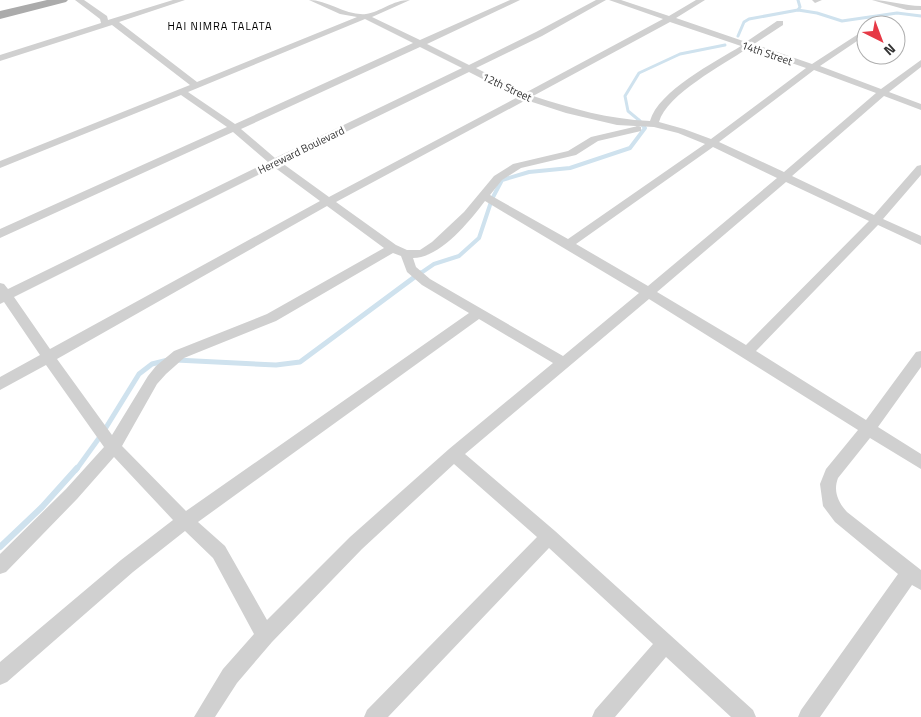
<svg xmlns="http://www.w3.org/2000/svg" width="921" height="717" font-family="'Titillium Web',sans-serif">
<rect width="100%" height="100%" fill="#fff"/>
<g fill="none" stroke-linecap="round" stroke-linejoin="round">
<!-- stream-far3 -->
<g stroke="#cfe2ee" stroke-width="3">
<path d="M798,0L800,7L798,10"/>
<path d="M738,36L744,22L749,19L798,10L817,13L842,21L897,13L921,16"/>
<path d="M640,121L628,111L625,96L639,73L680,54L725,45"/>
</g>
<!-- stream-far2 -->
<path stroke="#cfe2ee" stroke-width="4" d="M418,275L434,264L459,256L479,238L492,199L502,180L529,172L570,168L630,148L645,128L638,120"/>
<!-- stream-far1 -->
<g stroke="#cfe2ee" stroke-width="5">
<path d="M176,360L276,365L300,362L420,273"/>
<path d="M76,470L102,434L139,374L152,364L168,360"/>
</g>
<!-- stream -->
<path stroke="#cfe2ee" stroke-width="6" d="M0,547L42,507L77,468"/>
<!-- minor -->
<g fill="#d0d0d0" fill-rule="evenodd">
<path d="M75,0H84L107,16L108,20L173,0H185L119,22L197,82L357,17L340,14L309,0C328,0 346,16 366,14C381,12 392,0 410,0L372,17L420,40L510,0H520L427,44L469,65L536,32L596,0H606L542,36L476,68L525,93L663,19L609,0H621L669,16L696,0H705L676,18L746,42L777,21H783V25L754,44L812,64L866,29V35L820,66L881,89L921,60V67L889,92L921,104V110L884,96L792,176L874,215L917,166L921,165V175L883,219L921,236V245L878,225L756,351L866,420L916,352L921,351V367L878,427L921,454V469L870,438L838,478C833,491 838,502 847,512L921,570V590L912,585L820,717H798L801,710L898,574L835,522L823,506L820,484L826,469L858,430L649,299L465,454L555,531L753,710L756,717H731L666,657L615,717H592L595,710L653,644L549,548L388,717H364L367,710L537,537L454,464L362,549L272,642L237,683L215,717H194L223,669L254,634L213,558L185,531L133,572L7,682L0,685V662L121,560L173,520L114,457L77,499L6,572L0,574V554L66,489L104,447L46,365L0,390V377L40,355L4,302L0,304V283L4,284L8,289L268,162L233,132L0,238V229L227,127L181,95L0,168V161L190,85L112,25L0,61V55L101,23L100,19ZM365,19L413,43L235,124L188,92ZM670,22L741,46C715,62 658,91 650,121C608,119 573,109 533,96ZM420,47L462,68L275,158L241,129ZM748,48L806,68L711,139L684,129L659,122C667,94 723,65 748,48ZM814,70L876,93L784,172L719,142ZM469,72L518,97L329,197L282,163ZM526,100L566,113L617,125L654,127L678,133L705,144L568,239L490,195L502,180L521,168L576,155L598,141L641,131V127L638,126L591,137L568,151L513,164L494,176L464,212L432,242L420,250H407L396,245L336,202ZM713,147L777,178L648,286L576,244ZM274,167L320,201L50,349L14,297ZM786,182L869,221L746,345L657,292ZM485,201L639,293L563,356L430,279L416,267L413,258C440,258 470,221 485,201ZM327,206L384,248L267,314L174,351L156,366L148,376L112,435L57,359ZM393,253L401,256L407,272L422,285L469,313L186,511L122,446L157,384L166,374L184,358L276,321ZM479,319L553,363L449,449L350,537L267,620L225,546L198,522Z"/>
<path d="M812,0H822L815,3Z"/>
<path d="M872,0C889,0 904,6 921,6V10H907Z"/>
<path d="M879,19L886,21L881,25H872Z"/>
</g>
<!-- primary -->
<path fill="#ababab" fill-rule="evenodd" d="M47,0H68L66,2L0,19V11Z"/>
</g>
<g text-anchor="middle" stroke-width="5" stroke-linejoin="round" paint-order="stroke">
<!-- far-neighbourhood labels -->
<g font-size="11" letter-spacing="1" fill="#000" stroke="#fff">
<text x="220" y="30">HAI NIMRA TALATA</text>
</g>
<!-- far-street labels -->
<g font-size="11" fill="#333" stroke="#fff">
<text transform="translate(767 53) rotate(19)" y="4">14th Street</text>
<text transform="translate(507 87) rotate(25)" y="4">12th Street</text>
<text transform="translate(301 150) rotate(-26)" y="4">Hereward Boulevard</text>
</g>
</g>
<!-- north arrow -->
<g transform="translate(881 40) rotate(138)"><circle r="24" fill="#ffffff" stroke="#adadad"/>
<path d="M0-4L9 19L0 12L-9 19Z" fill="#e63946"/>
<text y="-8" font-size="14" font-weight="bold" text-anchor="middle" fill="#333333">N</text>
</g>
</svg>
